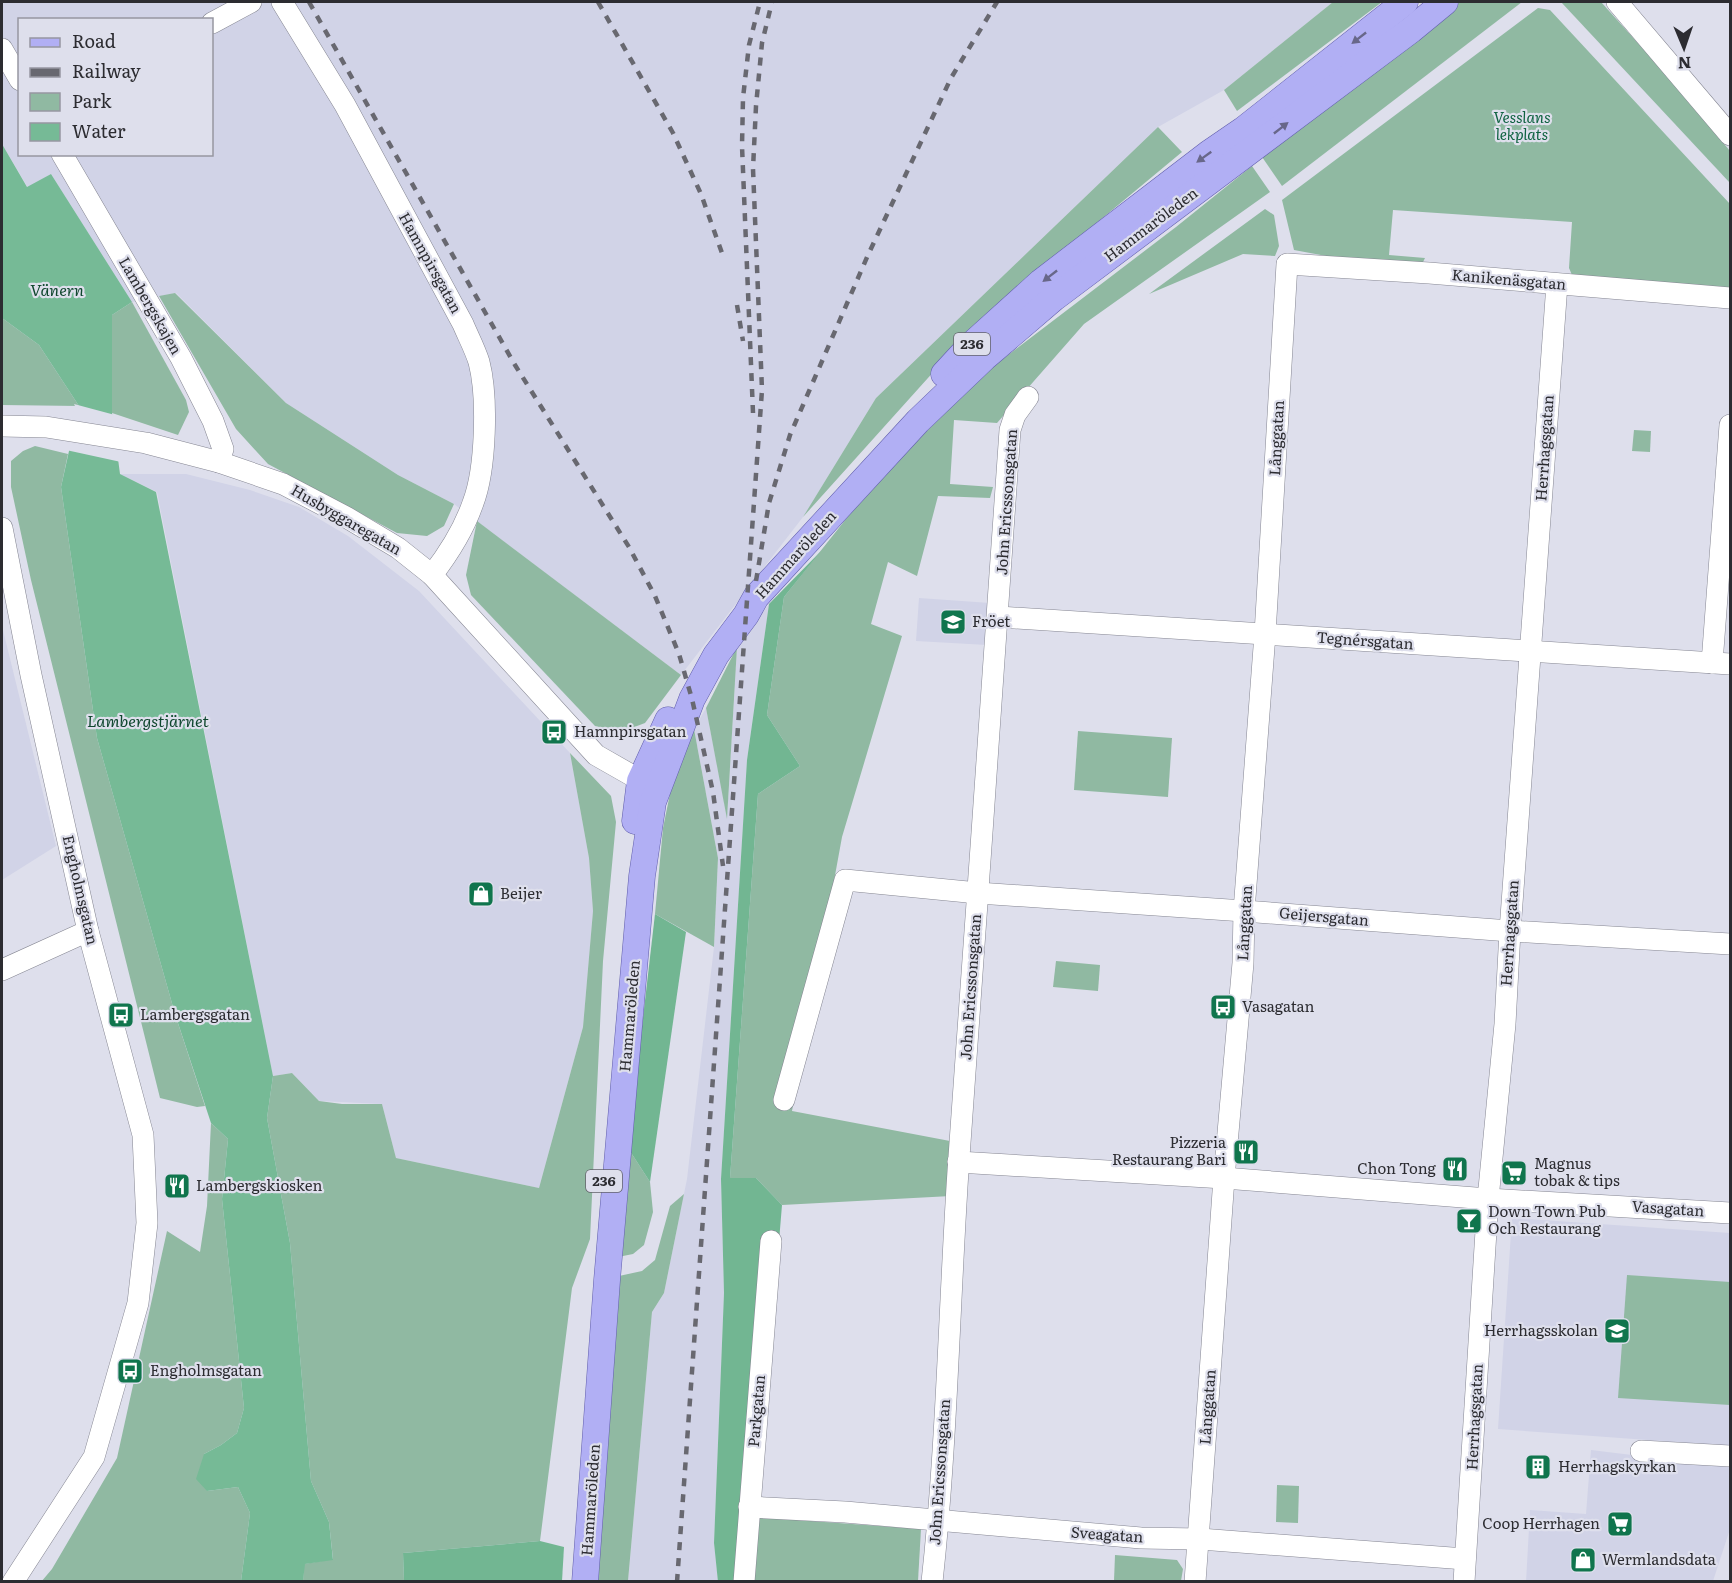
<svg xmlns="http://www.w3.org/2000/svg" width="1732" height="1583" font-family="Literata,serif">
<rect width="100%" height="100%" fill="#dedfec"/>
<!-- built -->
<g fill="#d1d3e7" fill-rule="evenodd">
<path d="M2,2H1333L1224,90L1158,127L876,398L803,517L681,675L454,504L398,475L286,403L176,293L132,302L51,174L28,188L2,144ZM20,20H212V154H20Z"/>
<path d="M120,474H186L250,490L299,507L348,536L419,591L570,753L589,858L593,911L583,1027L539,1188L396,1158L382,1104L319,1101L292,1073L273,1076L157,492Z"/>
<path d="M919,598L990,603L987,645L916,641Z"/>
<path d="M769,604L747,760L721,1179L724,1293L714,1543L718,1581L628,1582L652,1312L664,1293L687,1179L714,947L718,858L694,729L706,708L727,816L737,647Z"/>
<path d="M2,626L56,846L2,880Z"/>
<path d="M1512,1218L1730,1233V1446L1498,1429Z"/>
<path d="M1591,1450L1730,1467V1529L1713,1581L1526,1582L1530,1510L1586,1514Z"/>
</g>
<!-- green -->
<g fill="#90b9a2">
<path d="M1333,2H1382L1237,111L1224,90Z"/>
<path d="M1460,2H1522L1282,186L1260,154Z"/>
<path d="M1561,2H1601L1672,81L1730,151V183Z"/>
<path d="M1538,8L1550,10L1730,204V290L1572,275L1569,268L1572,222L1393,210L1389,255L1425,258L1422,264L1337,258L1294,250L1282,200Z"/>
<path d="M1158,127L1182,152L981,319L803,517L876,398Z"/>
<path d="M1252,166L1270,192L1084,324L997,423L954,420L950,484L993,487L990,498L938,496L917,576L888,562L871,624L902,636L842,837L792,1111L950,1141L951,1196L782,1205L756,1178H730L758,794L800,766L767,715L784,597L877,480L991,368L1176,227Z"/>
<path d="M1265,209L1274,215L1279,246L1275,256L1243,254L1149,294Z"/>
<path d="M175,293L286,403L398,475L454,504L444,526L427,536L397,533L268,464L236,429L159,296Z"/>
<path d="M132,302L186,400L189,412L178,435L112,413V315Z"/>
<path d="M2,318L39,345L79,406L2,405Z"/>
<path d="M1634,430L1651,431L1650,452L1632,451Z"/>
<path d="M35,446L68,454L61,487L97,738L175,1014L205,1106L197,1107L160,1098L31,580L11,487V461L23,451Z"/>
<path d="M477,521L681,675L645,723L621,732L595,726L471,595L466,575Z"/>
<path d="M737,647L727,819L706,708Z"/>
<path d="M694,729L718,858L714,947L655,914L663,828L675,769Z"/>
<path d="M1078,731L1172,738L1168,797L1074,790Z"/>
<path d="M570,753L611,796L616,822L603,961L590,1239L572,1288L540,1541L403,1553L404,1581H303L304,1564L333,1559L329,1522L311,1481L290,1243L267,1118L273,1076L292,1073L319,1101L342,1104H382L396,1158L539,1188L583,1027L593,911L589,858Z"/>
<path d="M1056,961L1100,965L1098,991L1053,987Z"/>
<path d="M211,1123L228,1139L222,1199L244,1408L237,1433L221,1445L204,1454L207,1491L238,1487L250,1513L241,1581L41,1582L52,1569L117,1458L167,1231L200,1252L207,1206Z"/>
<path d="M628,1148L650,1182L653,1212L644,1245L633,1254L618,1257Z"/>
<path d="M684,1194L664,1293L652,1312L628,1581L596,1582L619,1276L642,1271L655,1260L670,1206Z"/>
<path d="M1627,1275L1730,1282V1405L1618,1398Z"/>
<path d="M1277,1485L1299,1486L1298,1523L1276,1522Z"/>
<path d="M756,1517L921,1529L918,1581L751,1582Z"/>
<path d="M1115,1555L1177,1560L1183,1569L1181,1581H1114Z"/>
</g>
<!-- forest -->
<g fill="#72b692">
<path d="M821,551L784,597L767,715L800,766L758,794L730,1178H756L782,1205L751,1581L718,1582L714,1543L724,1293L721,1179L747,760L769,604Z"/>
<path d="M655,914L686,932L650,1182L628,1148Z"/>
<path d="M540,1541L564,1547L562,1581H404L403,1553Z"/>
</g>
<!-- water -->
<path fill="#76ba96" d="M2,144L27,187L51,174L132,302L112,315V413L120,474L156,492L273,1076L267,1118L290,1243L311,1481L329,1522L333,1560L305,1564L303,1581H241L250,1513L238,1487L207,1491L196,1479L204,1454L221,1445L237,1433L244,1408L222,1199L228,1139L211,1123L175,1014L97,738L61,487L79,406L39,345L2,318Z"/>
<!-- pier -->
<path fill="#dedfec" d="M74,404L115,415L121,462L66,450L75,406Z"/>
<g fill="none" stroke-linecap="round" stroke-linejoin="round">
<defs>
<g id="minor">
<path d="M282,2L345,105L463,324C468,336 475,349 479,362C488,397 486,469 473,503C464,529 449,553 432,575"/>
<path d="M1617,2L1730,135"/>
<path d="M212,23L251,2"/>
<path d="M2,49L20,80"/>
<path d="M62,154L181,358L213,421L223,449L219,462"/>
<path d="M2,426L46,427L146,443L219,462L283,484L346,517L398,548L432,575L596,755L654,788"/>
<path d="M2,528L31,675L88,931L143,1135L147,1223L138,1303L94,1457L13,1582"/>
<path d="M999,617L1730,664"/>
<path d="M1712,663L1730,425"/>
<path d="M2,970L88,931"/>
<path d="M784,1100L845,880L978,893L1244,911L1510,931L1730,944"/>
<path d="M958,1162L1224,1178L1488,1199L1730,1213"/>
<path d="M1641,1451L1730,1456"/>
<path d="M749,1507L845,1512L1141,1538L1200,1539L1465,1559"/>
<path d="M744,1582L771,1241"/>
<path d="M932,1582C947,1445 949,1308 958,1171C974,924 995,677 1010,430L1015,415L1028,397"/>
<path d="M1195,1582L1224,1178L1243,963L1244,911L1265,634L1287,264L1429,273L1730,298"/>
<path d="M1464,1582L1488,1199L1505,1024L1510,931L1557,284"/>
</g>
<g id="major">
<path d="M944,374L969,347L1041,282L1208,154L1243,130L1405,2"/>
<path d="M635,821L640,781L668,720"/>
<path d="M585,1582L607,1280L642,876L653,802L692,699L716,655L746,615L756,597L918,421L984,358L1054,298L1411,30L1445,2"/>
</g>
</defs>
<!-- minor casing -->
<use href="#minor" stroke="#858692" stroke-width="22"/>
<!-- major casing -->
<use href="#major" stroke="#615eab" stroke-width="27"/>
<!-- minor -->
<use href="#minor" stroke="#fff" stroke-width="21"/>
<!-- major -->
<use href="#major" stroke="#b1aff4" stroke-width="26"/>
<!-- rail -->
<g stroke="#686870" stroke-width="4.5" stroke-dasharray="8 8" stroke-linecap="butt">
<path d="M309,2L515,365L629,547L655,596L679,654L692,699L713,792L723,866"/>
<path d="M598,2L673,133L701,194L723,256"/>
<path d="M737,305L743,341"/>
<path d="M753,413L742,146L743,98L749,45L760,2"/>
<path d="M756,581L769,503L790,435L868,255L951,78L997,2"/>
<path d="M677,1582L762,390L753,169L756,106L762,43L772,2"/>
</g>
</g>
<!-- one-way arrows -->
<defs><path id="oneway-solid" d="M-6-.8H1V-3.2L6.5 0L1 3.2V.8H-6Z" transform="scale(1.5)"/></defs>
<g fill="#686789">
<use href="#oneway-solid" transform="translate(1359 38) rotate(142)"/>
<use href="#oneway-solid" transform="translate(1281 128) rotate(-38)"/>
<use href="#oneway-solid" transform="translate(1204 157) rotate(144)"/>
<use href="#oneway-solid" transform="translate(1050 276) rotate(142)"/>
</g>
<!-- icons -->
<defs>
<symbol id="school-square" viewBox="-11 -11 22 22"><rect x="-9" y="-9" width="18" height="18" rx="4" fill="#10754d" stroke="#dedfec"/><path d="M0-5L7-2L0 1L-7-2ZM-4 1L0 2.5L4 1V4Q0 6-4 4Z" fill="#fff"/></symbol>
<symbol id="bus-square" viewBox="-11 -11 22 22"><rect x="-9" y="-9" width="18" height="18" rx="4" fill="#10754d" stroke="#dedfec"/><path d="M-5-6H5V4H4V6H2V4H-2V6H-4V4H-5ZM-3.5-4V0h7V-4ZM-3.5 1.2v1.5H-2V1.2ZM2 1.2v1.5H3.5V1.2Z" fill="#fff"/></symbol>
<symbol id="shop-square" viewBox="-11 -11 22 22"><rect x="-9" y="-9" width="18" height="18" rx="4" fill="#10754d" stroke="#dedfec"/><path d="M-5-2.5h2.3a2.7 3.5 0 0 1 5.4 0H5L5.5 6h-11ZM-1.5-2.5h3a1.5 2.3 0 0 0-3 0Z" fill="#fff"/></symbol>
<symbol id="restaurant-square" viewBox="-11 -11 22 22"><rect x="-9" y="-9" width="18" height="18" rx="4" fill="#10754d" stroke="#dedfec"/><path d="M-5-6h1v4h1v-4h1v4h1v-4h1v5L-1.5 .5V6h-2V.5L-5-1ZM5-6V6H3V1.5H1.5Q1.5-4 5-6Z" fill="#fff"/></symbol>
<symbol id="supermarket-square" viewBox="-11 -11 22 22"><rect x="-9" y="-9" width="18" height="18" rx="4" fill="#10754d" stroke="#dedfec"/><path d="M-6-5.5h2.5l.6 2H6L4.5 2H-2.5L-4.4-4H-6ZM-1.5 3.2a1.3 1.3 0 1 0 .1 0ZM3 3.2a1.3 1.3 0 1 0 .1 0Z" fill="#fff"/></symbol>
<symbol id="bar-square" viewBox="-11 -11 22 22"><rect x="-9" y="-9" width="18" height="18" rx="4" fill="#10754d" stroke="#dedfec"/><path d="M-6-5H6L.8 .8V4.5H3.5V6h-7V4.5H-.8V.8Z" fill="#fff"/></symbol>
<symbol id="building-square" viewBox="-11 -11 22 22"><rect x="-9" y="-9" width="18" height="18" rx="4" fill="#10754d" stroke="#dedfec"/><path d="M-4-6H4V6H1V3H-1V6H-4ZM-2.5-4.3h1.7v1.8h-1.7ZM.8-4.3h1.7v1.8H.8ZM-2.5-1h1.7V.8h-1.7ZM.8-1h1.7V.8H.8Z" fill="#fff"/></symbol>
</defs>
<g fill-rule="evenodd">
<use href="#school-square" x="938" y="607" width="30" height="30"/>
<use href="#bus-square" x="539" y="717" width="30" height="30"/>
<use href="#shop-square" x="466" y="879" width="30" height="30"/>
<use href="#bus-square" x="1208" y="992" width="30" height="30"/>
<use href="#bus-square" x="106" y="1000" width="30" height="30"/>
<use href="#restaurant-square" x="1231" y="1137" width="30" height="30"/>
<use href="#restaurant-square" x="1440" y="1154" width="30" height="30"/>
<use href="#supermarket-square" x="1499" y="1158" width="30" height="30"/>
<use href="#restaurant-square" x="162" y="1171" width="30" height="30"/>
<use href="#bar-square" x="1454" y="1206" width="30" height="30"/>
<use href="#school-square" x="1602" y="1316" width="30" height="30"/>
<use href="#bus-square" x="115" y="1356" width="30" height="30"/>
<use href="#building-square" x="1523" y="1452" width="30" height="30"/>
<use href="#supermarket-square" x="1605" y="1509" width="30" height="30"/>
<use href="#shop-square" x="1568" y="1545" width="30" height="30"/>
</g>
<g text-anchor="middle" stroke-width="4.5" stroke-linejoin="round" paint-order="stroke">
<!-- shield labels -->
<g fill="#dedfec" stroke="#616269" stroke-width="1.5">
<rect x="954" y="333" width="36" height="22" rx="4.5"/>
<rect x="586" y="1170" width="36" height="22" rx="4.5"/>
</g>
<g font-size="14" font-weight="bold" fill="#2c2c31">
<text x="972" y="349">236</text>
<text x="604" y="1186">236</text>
</g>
<!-- park labels -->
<g font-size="15" font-style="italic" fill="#0e6240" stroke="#dedfec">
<text x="1522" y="123">Vesslans<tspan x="1522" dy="17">lekplats</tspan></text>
</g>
<!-- street labels -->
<g font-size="15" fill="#2c2c31" stroke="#dedfec">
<text transform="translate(1151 225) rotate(-37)" y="5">Hammaröleden</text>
<text transform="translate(430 263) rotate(61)" y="5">Hamnpirsgatan</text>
<text transform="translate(1509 280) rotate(5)" y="5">Kanikenäsgatan</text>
<text transform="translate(150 306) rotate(60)" y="5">Lambergskajen</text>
<text transform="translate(1277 438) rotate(-87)" y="5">Långgatan</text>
<text transform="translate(1545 448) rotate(-86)" y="5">Herrhagsgatan</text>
<text transform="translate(1007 502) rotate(-86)" y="5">John Ericssonsgatan</text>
<text transform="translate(346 520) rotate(30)" y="5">Husbyggaregatan</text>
<text transform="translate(796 555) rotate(-48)" y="5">Hammaröleden</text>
<text transform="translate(1365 641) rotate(4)" y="5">Tegnérsgatan</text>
<text transform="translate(80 890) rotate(77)" y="5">Engholmsgatan</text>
<text transform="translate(1324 917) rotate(5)" y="5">Geijersgatan</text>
<text transform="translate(1245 923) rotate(-87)" y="5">Långgatan</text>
<text transform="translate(1510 933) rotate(-86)" y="5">Herrhagsgatan</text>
<text transform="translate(971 987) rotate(-86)" y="5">John Ericssonsgatan</text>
<text transform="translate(630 1016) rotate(-85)" y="5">Hammaröleden</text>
<text transform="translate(1668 1209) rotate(4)" y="5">Vasagatan</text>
<text transform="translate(1208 1407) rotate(-86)" y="5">Långgatan</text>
<text transform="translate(757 1411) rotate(-85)" y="5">Parkgatan</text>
<text transform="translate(1475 1417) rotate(-87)" y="5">Herrhagsgatan</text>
<text transform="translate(940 1472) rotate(-86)" y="5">John Ericssonsgatan</text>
<text transform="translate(591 1500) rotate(-86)" y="5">Hammaröleden</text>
<text transform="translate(1107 1535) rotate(4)" y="5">Sveagatan</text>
</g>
<!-- poi labels -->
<g font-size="15" fill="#2c2c31" stroke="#dedfec" text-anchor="start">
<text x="972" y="627">Fröet</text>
<text x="574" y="737">Hamnpirsgatan</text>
<text x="500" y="899">Beijer</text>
<text x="1242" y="1012">Vasagatan</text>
<text x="140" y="1020">Lambergsgatan</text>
<text x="1226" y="1148" text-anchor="end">Pizzeria<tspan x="1226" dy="17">Restaurang Bari</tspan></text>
<text x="1534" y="1169">Magnus<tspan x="1534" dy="17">tobak &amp; tips</tspan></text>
<text x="1436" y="1174" text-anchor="end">Chon Tong</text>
<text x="196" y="1191">Lambergskiosken</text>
<text x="1488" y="1217">Down Town Pub<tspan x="1488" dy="17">Och Restaurang</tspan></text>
<text x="1598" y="1336" text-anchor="end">Herrhagsskolan</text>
<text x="150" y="1376">Engholmsgatan</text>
<text x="1558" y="1472">Herrhagskyrkan</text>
<text x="1600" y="1529" text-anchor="end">Coop Herrhagen</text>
<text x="1602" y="1565">Wermlandsdata</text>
</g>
<!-- water labels -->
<g font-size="16" font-style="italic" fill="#0f472e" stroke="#dedfec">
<text x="57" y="296">Vänern</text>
<text x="148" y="727">Lambergstjärnet</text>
</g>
</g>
<!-- border -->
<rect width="1732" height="1583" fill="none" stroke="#2c2c31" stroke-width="6"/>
<!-- legend -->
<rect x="18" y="18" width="195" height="138" fill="#dedfec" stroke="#9797a1" stroke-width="1.5"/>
<rect x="30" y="38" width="30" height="9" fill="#b1aff4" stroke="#9797a1" stroke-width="1.5"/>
<text x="72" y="48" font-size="18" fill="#2c2c31">Road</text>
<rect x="30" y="68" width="30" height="9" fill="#686870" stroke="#9797a1" stroke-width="1.5"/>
<text x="72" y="78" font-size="18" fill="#2c2c31">Railway</text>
<rect x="30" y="93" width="30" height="18" fill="#90b9a2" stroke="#9797a1" stroke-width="1.5"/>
<text x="72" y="108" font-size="18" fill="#2c2c31">Park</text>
<rect x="30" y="123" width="30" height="18" fill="#76ba96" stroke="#9797a1" stroke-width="1.5"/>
<text x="72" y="138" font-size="18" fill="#2c2c31">Water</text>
<!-- north arrow -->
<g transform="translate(1684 48) rotate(178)" stroke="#dedfec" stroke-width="4.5" paint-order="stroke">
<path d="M0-4.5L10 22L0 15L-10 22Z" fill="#2c2c31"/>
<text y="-9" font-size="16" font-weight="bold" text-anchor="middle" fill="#2c2c31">N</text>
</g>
</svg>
